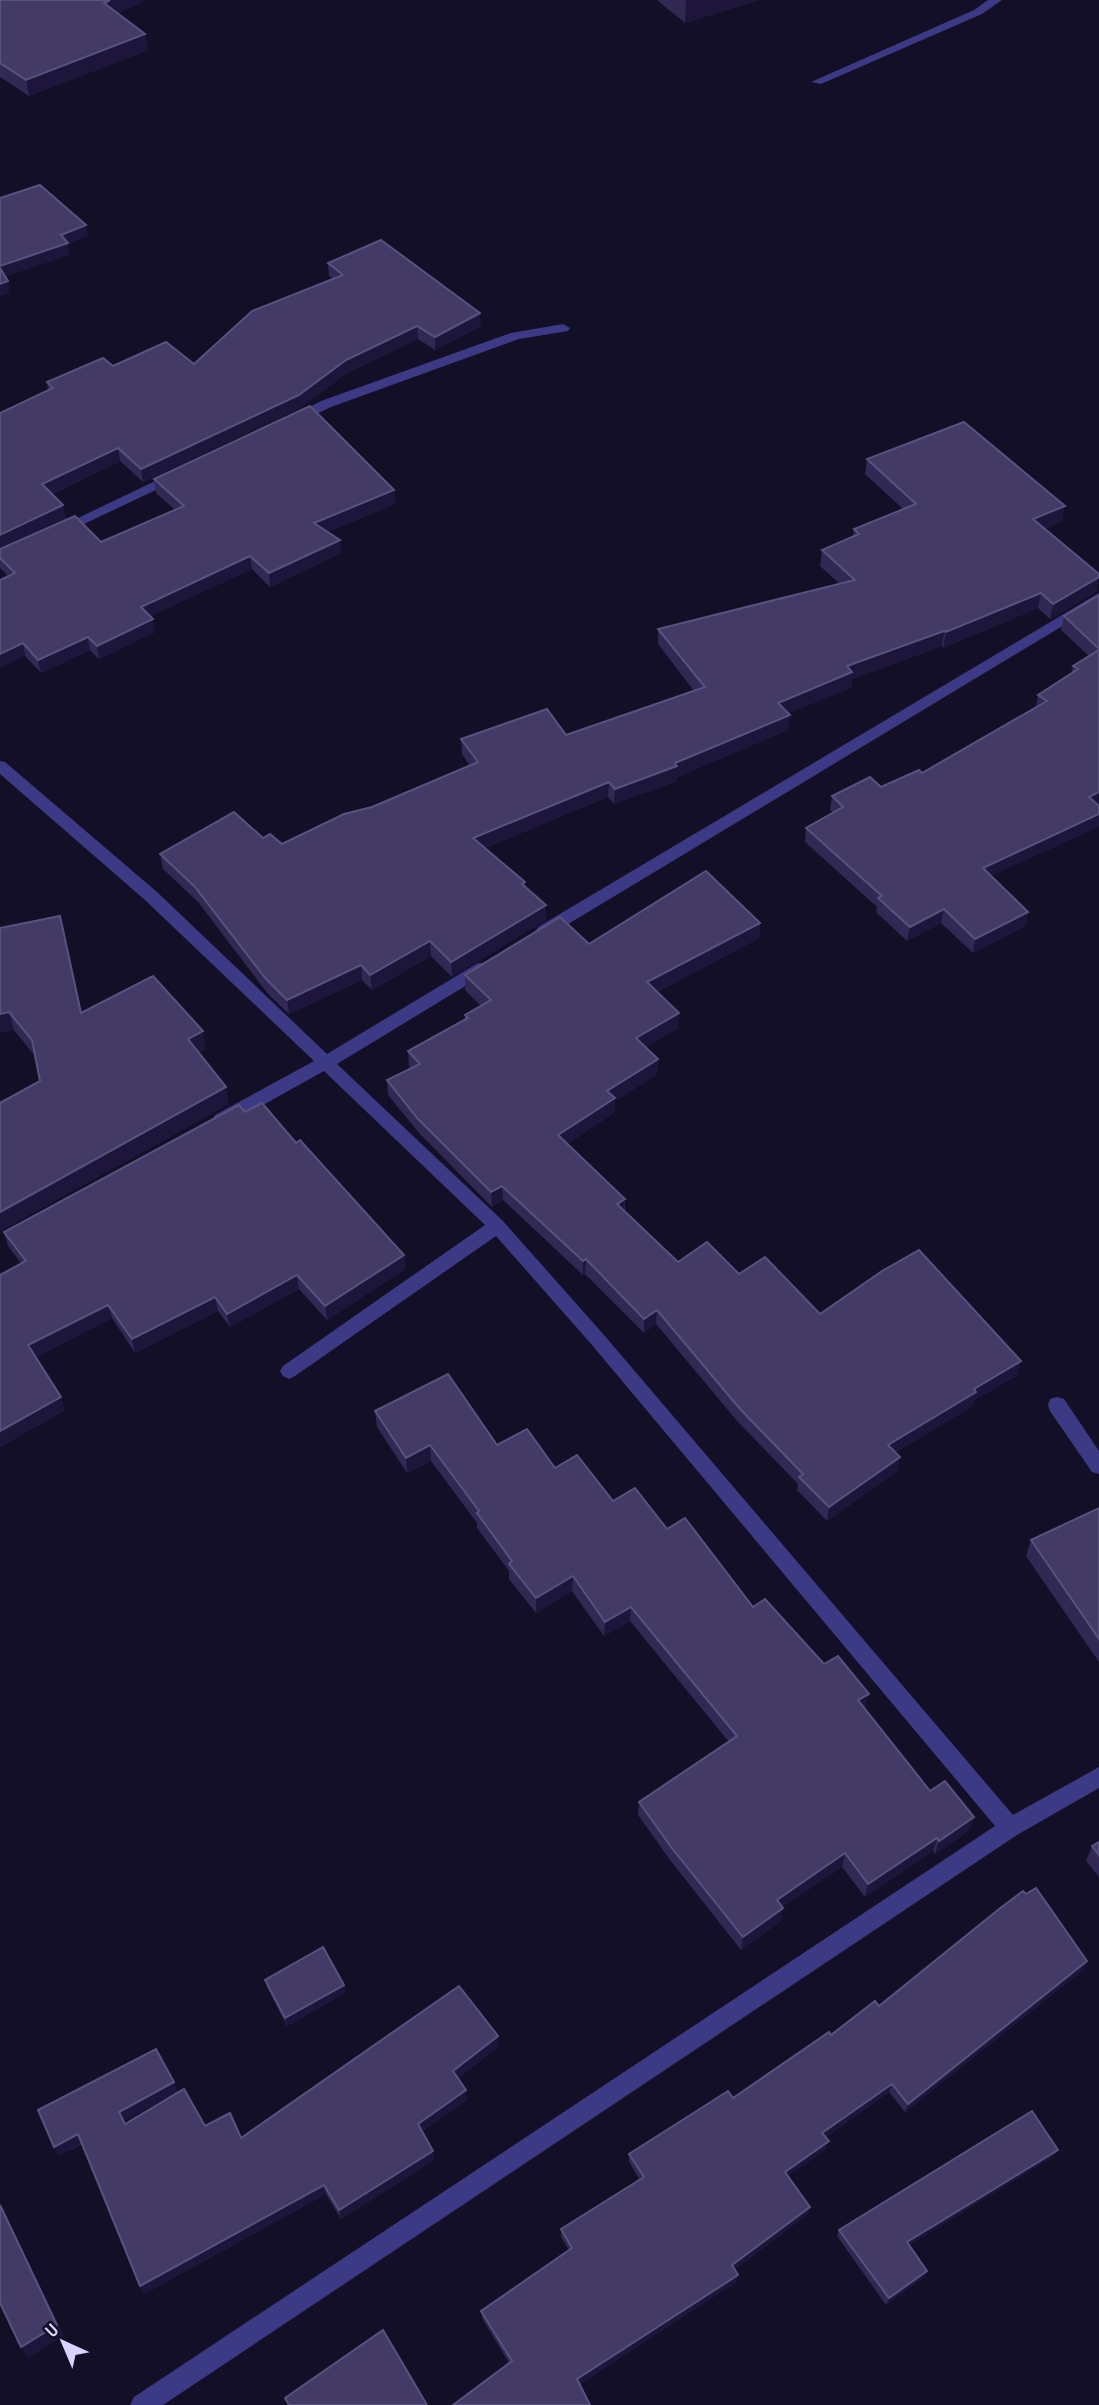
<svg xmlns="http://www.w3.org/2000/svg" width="1099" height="2405" font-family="'Sofia Sans Condensed',sans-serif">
<rect width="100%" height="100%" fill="#130f26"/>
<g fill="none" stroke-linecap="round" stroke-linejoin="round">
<!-- minor -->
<g fill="#3d3a85" fill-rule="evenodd">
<path d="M988,0H1002L982,14L821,84L811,82L974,10Z"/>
<path d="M563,324L570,328L568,331L519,339L331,407L299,422H289L287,419L321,401L511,333Z"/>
<path d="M174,472L181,476L179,479L65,533H55L53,530Z"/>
<path d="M1099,593V604L550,935H538L536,931L538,927Z"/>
<path d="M0,761L5,762L157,892L327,1054L478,963H490L492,967L490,971L337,1064L503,1221L604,1335L1013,1815L1099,1767V1788L1017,1835L163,2405H130L134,2397L995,1826L592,1345L496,1236L295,1376L289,1379L283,1376L280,1371L283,1366L485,1225L324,1071L227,1125H215L212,1120L215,1115L314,1061L145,900L0,774Z"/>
<path d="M1057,1397L1064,1399L1099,1451V1474L1092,1472L1050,1411L1048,1405L1050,1399Z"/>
</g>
</g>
<!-- wall -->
<g fill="#312854">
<path d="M0,0L143,2L118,13L145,34L148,50L29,96L0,77Z"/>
<path d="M657,0H759L685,23Z"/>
<path d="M328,263L481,326L435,350L418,339L347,373L300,408L143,482L120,461L52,494L66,518L0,549L48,390L47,382L113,366L194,364L334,279L329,276Z"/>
<path d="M867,459L1062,521L1045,529L1097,591L1050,619L1038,608L943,648L942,646L852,679L851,688L788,713V730L677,777V781L614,804L608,797L485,848L525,882V887L546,920L452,977L431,956L372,990L362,980L289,1014L268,994L198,902L163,869L160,854L263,838L282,844L470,766L462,754L461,739L566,735L694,691L658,644V629L840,584L820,566L822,550L853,536L854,529L903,509L865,474Z"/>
<path d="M154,479L394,490L395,504L327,532L340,540L341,553L270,587L252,569L150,616L155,632L99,659L90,650L41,673L25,656L8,576L0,568V549L101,542L175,510L156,493Z"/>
<path d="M1099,595V804L991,876L1028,912L1025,926L973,953L941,923L907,941L876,912L877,907L805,842L806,828L833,813L830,810L832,796L881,787L922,773L1036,707L1038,695L1071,674L1073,666L1089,656L1061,630L1064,616Z"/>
<path d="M760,923L759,938L657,992L678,1028L646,1047L658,1059L657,1074L615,1101L614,1113L567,1144L625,1199V1212L678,1262L739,1274L820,1314L1018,1375L974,1400L973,1406L896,1452L900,1457L897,1471L827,1521L797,1490L798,1484L738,1422L656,1324L644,1333L585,1274L583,1275L503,1200L492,1207L419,1133L388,1095L387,1080L411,1068L409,1066L408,1051L465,1020V1015L481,1006L465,990V975L589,944Z"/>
<path d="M0,928L81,1013L206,1048L198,1053L229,1104L0,1231V1103L40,1081L35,1056L14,1030L0,1032Z"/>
<path d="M245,1112L296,1143L404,1255L405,1269L327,1320L299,1289L230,1327L218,1311L135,1353L112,1318L36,1357L65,1410L0,1447V1275L21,1263L8,1246L4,1232Z"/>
<path d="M375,1411L497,1445L555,1468L613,1501L667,1529L753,1607L824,1664L865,1708L864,1709L930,1791L970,1830L935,1854L933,1851L865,1897L842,1867L782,1907L781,1921L741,1950L670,1860L638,1815L639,1802L729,1742L630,1621L604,1636L572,1591L536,1613L509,1579V1571L477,1528V1523L431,1461L407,1473L377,1427Z"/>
<path d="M1099,1508V1662L1026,1556L1031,1540Z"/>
<path d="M1099,1842V1877L1086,1861L1092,1846Z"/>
<path d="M1087,1961L1083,1970L905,2112L889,2092L826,2137V2149L788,2176L808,2214L734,2270L738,2275L736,2282L580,2384L509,2363L482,2318L481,2311L569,2250L561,2237V2229L640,2180L629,2162V2154L733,2098L831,2035L879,2006Z"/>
<path d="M265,1980L344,1985L345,1993L287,2026L267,1987Z"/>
<path d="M499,2046L458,2078L467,2100L422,2131L434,2160L341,2219L326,2194L144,2294L82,2144L58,2156L174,2082L177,2092L123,2121L125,2124L205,2126L241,2138Z"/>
<path d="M1054,2156L909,2245L927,2271L924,2277L886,2305L837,2236L839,2230Z"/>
</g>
<!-- shaded-wall -->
<g fill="#1d163a">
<path d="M110,0H143V2L106,18L104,3Z"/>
<path d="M686,0H759L685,23Z"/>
<path d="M145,34L148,50L29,96L26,80Z"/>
<path d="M86,225L88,236L68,244L70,255L1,278L0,266L61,235Z"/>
<path d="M8,281L10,293L0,296V284Z"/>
<path d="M480,313L481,326L435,350V337Z"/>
<path d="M417,326L418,339L347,373L300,408L143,482L141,469L346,360Z"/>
<path d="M118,448L120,461L44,497L42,484Z"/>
<path d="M394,490L395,504L316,536L314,523Z"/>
<path d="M63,505L66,518L0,549V535Z"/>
<path d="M1065,506L1062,521L1031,535L1033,519Z"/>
<path d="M340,540L341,553L270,587L269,573Z"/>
<path d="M250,556L252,569L143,620L141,607Z"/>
<path d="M1099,577L1097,591L1050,619L1053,604Z"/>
<path d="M1041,593L1038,608L943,648L946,632Z"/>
<path d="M153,619L155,632L99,659L97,646Z"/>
<path d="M944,631L942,646L852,679L851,688L776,718L778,703L847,666Z"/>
<path d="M88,637L90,650L41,673L38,660Z"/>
<path d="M23,643L25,656L0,668V654Z"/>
<path d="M790,715L788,730L677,777V781L614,804L615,789Z"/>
<path d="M609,782L608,797L474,853L473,838Z"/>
<path d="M1099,792V804L1086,811L1089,797Z"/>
<path d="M1099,814V827L980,881L983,868Z"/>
<path d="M546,905V920L452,977L451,962Z"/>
<path d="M944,909L941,923L907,941L910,927Z"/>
<path d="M1028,912L1025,926L973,953L975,939Z"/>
<path d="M760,923L759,938L647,997V982Z"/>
<path d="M430,941L431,956L372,990L370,975Z"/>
<path d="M361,965L362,980L289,1014L287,1000Z"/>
<path d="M9,1012L14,1030L0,1032V1014Z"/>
<path d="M679,1013L678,1028L635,1053L636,1038Z"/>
<path d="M203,1031L206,1048L191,1057L188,1039Z"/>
<path d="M658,1059L657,1074L615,1101L614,1113L558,1150V1135L607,1091Z"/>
<path d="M226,1087L229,1104L0,1231V1212Z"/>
<path d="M502,1186L503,1200L492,1207L491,1192Z"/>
<path d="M625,1199L624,1213L617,1204Z"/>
<path d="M404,1255L405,1269L327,1320L325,1306Z"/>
<path d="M586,1259L585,1274L583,1275V1261Z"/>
<path d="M297,1275L299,1289L230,1327L227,1314Z"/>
<path d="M215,1297L218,1311L135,1353L132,1339Z"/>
<path d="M108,1305L112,1318L32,1359L28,1345Z"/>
<path d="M657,1310L656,1324L644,1333V1319Z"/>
<path d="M1021,1361L1018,1375L974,1400L973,1406L885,1459L888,1445L974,1389Z"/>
<path d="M61,1397L65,1410L0,1447V1431Z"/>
<path d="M430,1445L431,1461L407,1473L406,1458Z"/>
<path d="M900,1457L897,1471L827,1521L829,1507Z"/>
<path d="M573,1576L572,1591L536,1613V1598Z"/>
<path d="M631,1607L630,1621L604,1636L605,1622Z"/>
<path d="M869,1694L865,1708L855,1715L858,1700Z"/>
<path d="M974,1817L970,1830L935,1854L939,1841Z"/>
<path d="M937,1838L933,1851L865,1897L868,1884Z"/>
<path d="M845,1853L842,1867L774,1913L777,1900Z"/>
<path d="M783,1908L781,1921L741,1950L743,1937Z"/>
<path d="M1087,1961L1083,1970L905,2112L908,2104Z"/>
<path d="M344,1985L345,1993L287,2026L285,2018Z"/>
<path d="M498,2036L499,2046L454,2081L453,2071Z"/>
<path d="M174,2082L177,2092L123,2121L119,2112Z"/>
<path d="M892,2084L889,2092L820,2141L822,2133Z"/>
<path d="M466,2090L467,2100L419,2133L418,2124Z"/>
<path d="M78,2134L82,2143L58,2156L54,2147Z"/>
<path d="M829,2141L826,2149L783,2180L785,2172Z"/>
<path d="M1058,2150L1054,2156L905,2248L907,2242Z"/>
<path d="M433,2151L434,2160L341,2219L339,2210Z"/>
<path d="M324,2185L326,2194L144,2294L140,2286Z"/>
<path d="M0,2205L7,2217L64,2336L28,2358L21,2347Z"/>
<path d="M810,2207L808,2214L730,2273L732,2265Z"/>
<path d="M927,2271L924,2277L886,2305L889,2298Z"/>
<path d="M738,2275L736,2282L577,2386V2379Z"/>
</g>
<!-- building -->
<g fill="#433a66" stroke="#5a527e" stroke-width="2">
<path d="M0,0H110L104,3L145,34L26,80L0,63Z"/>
<path d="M40,185L86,225L61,235L68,243L0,266V198Z"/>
<path d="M381,240L480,313L435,337L417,326L346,360L299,395L141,469L118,448L42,484L63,505L0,535V413L53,388L47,382L103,358L113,366L166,342L194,364L252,311L343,275L328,263Z"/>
<path d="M0,268L8,281L0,284Z"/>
<path d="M310,406L394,490L314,523L340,540L269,573L250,556L141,607L153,619L97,646L88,637L38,660L23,643L0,654V580L15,573L0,558V549L75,516L101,542L184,506L154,479Z"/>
<path d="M964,422L1065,506L1033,519L1099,574V577L1053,604L1041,593L946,632L944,631L847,666L852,672L778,703L790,715L675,763L677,766L615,789L609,782L473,838L525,882L522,884L546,905L451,962L430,941L370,975L361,965L287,1000L266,979L195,887L160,854L234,812L263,838L270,834L282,844L344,814L372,807L478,762L461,739L547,709L566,735L705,687L658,629L855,580L822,550L859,534L854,529L916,504L867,459Z"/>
<path d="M1099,595V649L1064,616Z"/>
<path d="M1099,650V792L1089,797L1099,806V814L983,868L1028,912L975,939L944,909L910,927L878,898L882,896L806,828L843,807L832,796L870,777L881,787L919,770L922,773L1047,701L1038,695L1078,669L1073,666Z"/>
<path d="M706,871L760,923L647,982L679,1013L636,1038L658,1059L607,1091L615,1098L558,1135L625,1199L617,1204L678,1262L707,1242L739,1274L765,1257L820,1314L882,1271L919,1250L1021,1361L974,1389L976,1392L888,1445L900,1457L829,1507L799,1477L803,1474L740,1409L657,1310L644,1319L586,1259L583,1261L502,1186L491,1192L418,1119L387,1080L420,1064L408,1051L468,1018L465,1015L491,1000L465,975L560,917L589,944Z"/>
<path d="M60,916L81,1013L153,976L203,1031L188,1039L226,1087L0,1212V1103L40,1081L32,1040L9,1012L0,1014V928Z"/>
<path d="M262,1103L296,1143L300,1140L404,1255L325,1306L297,1275L227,1314L215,1297L132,1339L108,1305L28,1345L61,1397L0,1431V1275L26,1261L4,1232L239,1105L245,1112Z"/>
<path d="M448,1374L497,1445L527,1429L555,1468L577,1455L613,1501L635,1488L667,1529L685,1518L753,1607L765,1599L824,1664L838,1656L869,1694L858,1700L930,1791L945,1781L974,1817L939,1841L937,1838L868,1884L845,1853L777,1900L783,1908L743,1937L671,1847L639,1802L737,1736L631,1607L605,1622L573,1576L536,1598L509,1564L512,1561L477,1513L479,1511L430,1445L406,1458L375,1411Z"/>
<path d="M1099,1508V1639L1031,1540Z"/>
<path d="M1099,1842V1855L1092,1846Z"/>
<path d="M1036,1888L1087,1961L908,2104L892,2084L822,2133L829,2141L785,2172L810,2207L732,2265L738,2275L577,2379L590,2405H453L512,2361L481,2311L572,2248L561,2229L644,2177L629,2154L728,2091L733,2098L829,2032L831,2035L875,2001L879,2006L999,1909L1023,1891L1026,1894Z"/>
<path d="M323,1947L344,1985L285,2018L265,1980Z"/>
<path d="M459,1986L498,2036L453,2071L466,2090L418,2124L433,2151L339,2210L324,2185L140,2286L78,2134L54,2147L38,2110L156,2049L174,2082L119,2112L125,2124L184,2089L205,2126L230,2113L241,2138Z"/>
<path d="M1032,2111L1058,2150L907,2242L927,2271L889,2298L839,2230Z"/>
<path d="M0,2205L57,2325L21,2347L0,2303Z"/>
<path d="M383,2330L427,2405H289L285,2398Z"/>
</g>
<!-- north arrow -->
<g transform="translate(63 2342) rotate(316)" stroke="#130f26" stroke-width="5" paint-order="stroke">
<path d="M0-5L12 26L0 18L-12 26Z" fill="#d9d4ff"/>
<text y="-10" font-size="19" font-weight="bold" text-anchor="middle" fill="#d9d4ff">U</text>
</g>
</svg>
